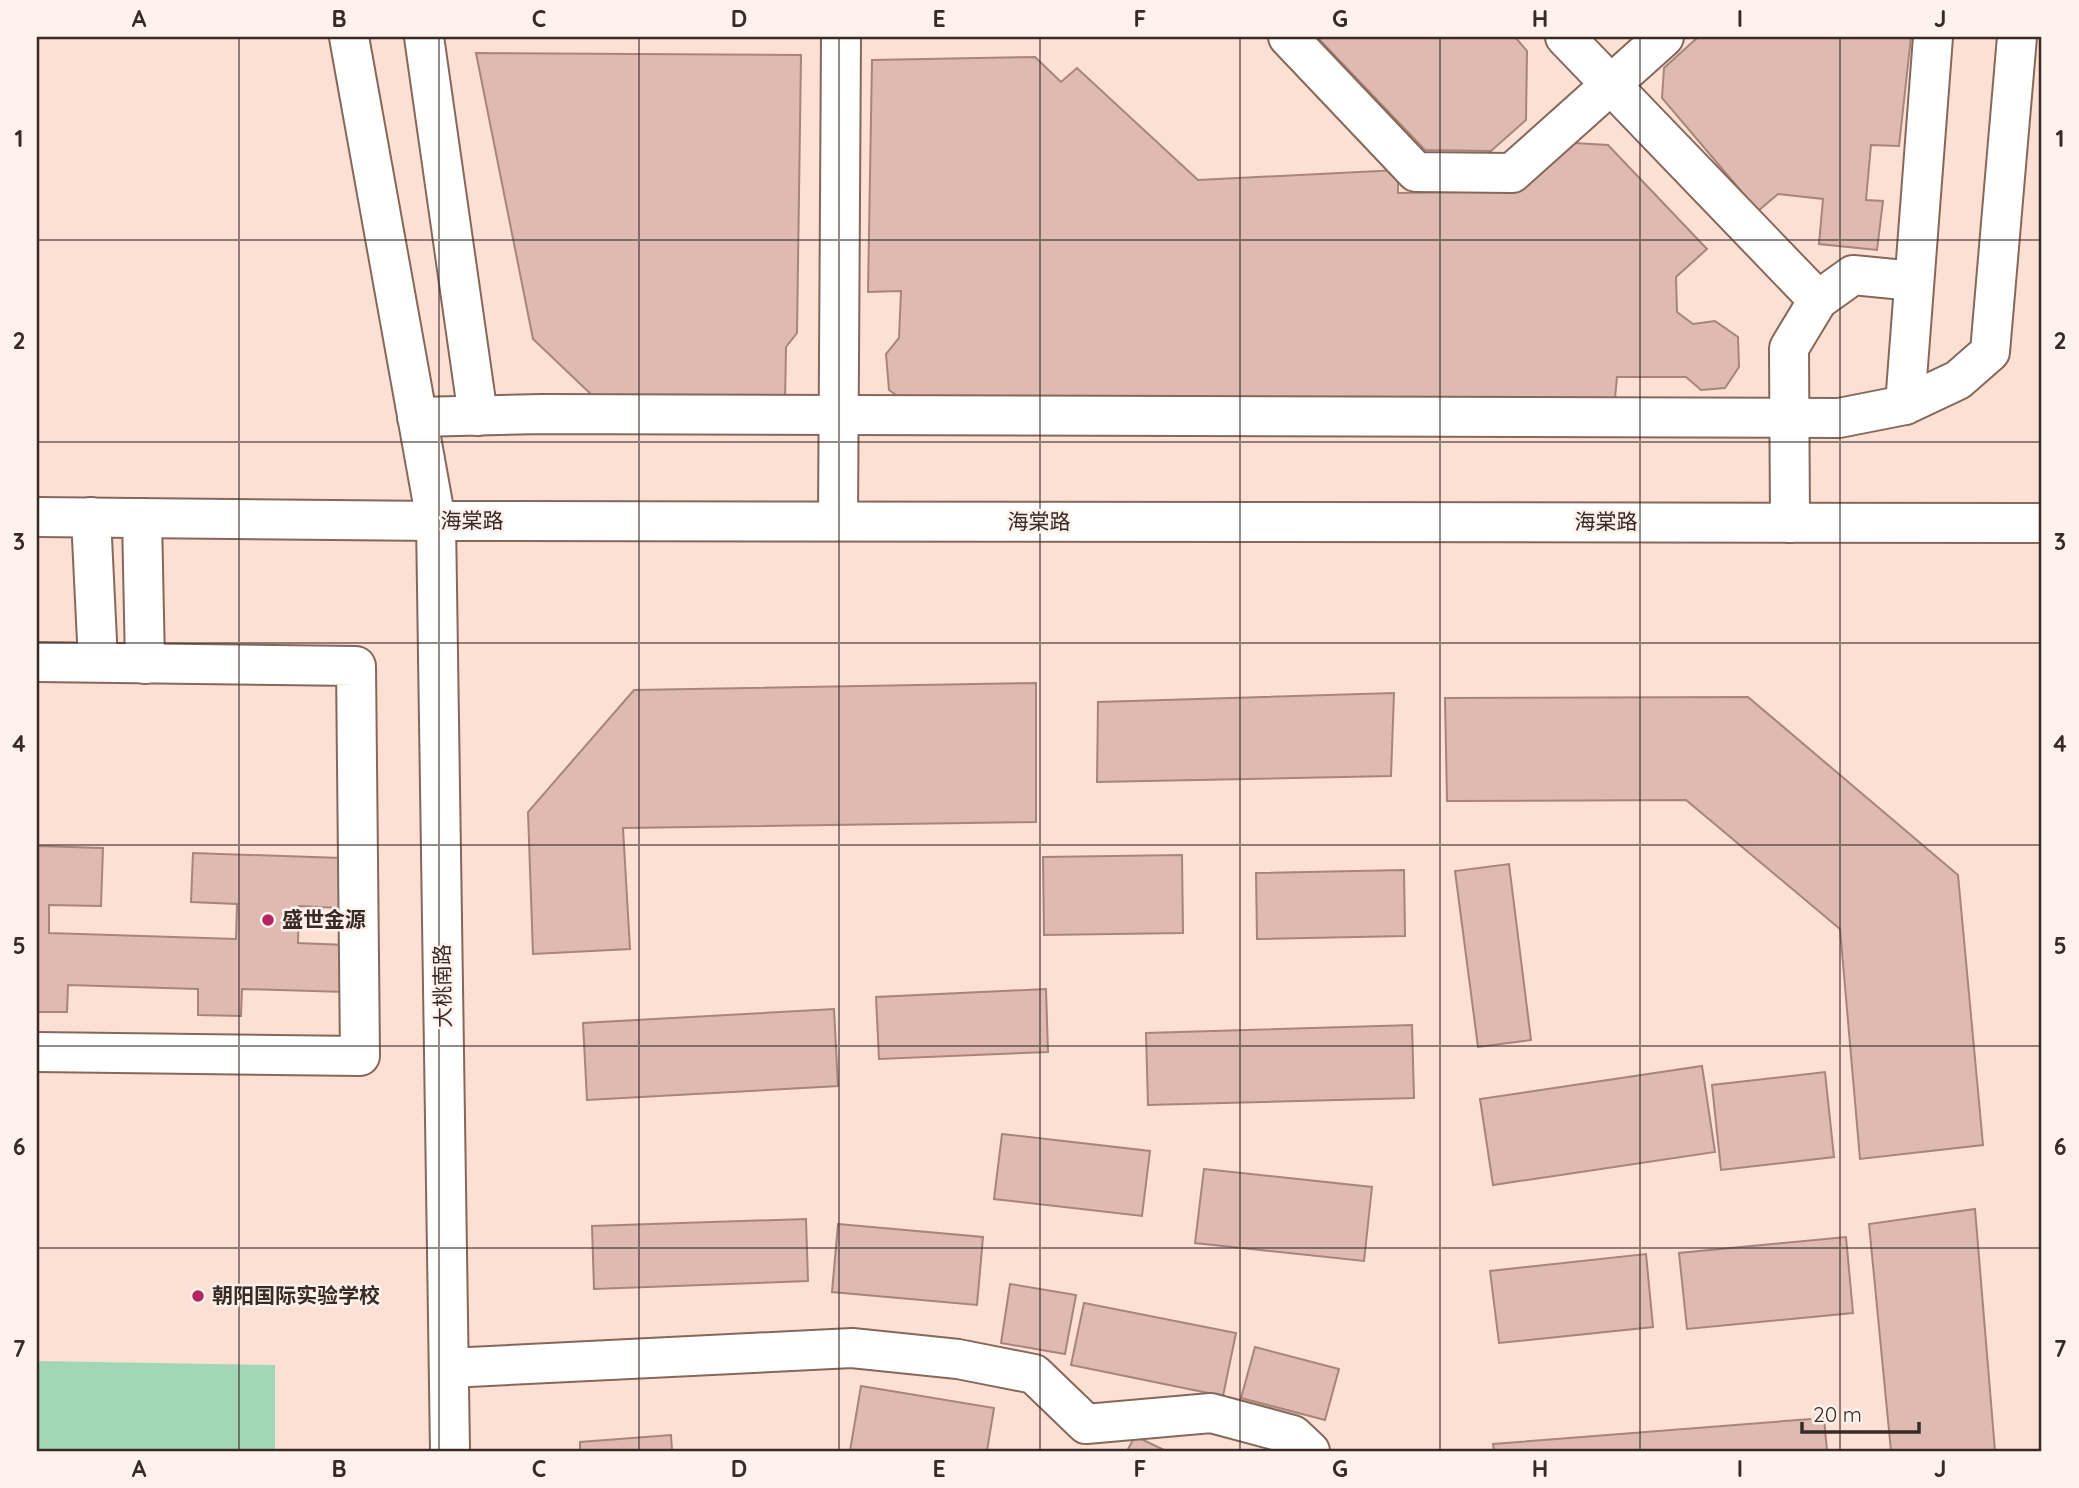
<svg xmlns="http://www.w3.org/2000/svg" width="2079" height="1488" font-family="Quicksand,'Noto Sans SC',sans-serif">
<rect width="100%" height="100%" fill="#fce0d4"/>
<!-- green -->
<path fill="#a1d7b5" d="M37,1361L275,1365V1451H37Z"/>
<!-- building -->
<g fill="#debab1" stroke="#a7847c" stroke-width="2">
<path d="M1317,37H1515L1527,51L1526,120L1491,151L1425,150Z"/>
<path d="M1698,37H1911L1899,146L1871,145L1866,200L1883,201L1877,250L1819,244L1823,199L1778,194L1758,211L1662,98L1664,68Z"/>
<path d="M476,53L801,55L797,333L786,347L785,403L596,399L533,339Z"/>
<path d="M1035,57L1061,82L1077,68L1198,180L1398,170V193L1518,191L1574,143L1608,145L1707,249L1676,277L1677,312L1693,324L1715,321L1738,337L1739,367L1725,388L1701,390L1686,377H1617L1615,398L912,406L889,390L886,354L899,338L901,291L868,292L872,60Z"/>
<path d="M1036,683V822L623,828L630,949L533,954L528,812L634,690Z"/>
<path d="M1394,693L1391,776L1097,782L1098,702Z"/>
<path d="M1748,697L1958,875L1983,1145L1860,1159L1840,929L1686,800L1447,801L1445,698Z"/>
<path d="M37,846L103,848L101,906L49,905V933L236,939L237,904L191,902L193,853L341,858L340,908L299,906L298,943L346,945L345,992L242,989L241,1016L198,1015V989L68,985L67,1012H37Z"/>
<path d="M1182,855L1183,933L1044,935L1043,857Z"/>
<path d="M1509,864L1531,1040L1478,1047L1455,871Z"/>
<path d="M1404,870L1405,936L1257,939L1256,873Z"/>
<path d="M1046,989L1048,1052L879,1059L876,997Z"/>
<path d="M834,1009L838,1086L587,1100L583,1023Z"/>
<path d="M1412,1025L1414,1098L1148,1105L1146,1033Z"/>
<path d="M1702,1066L1715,1152L1493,1185L1480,1099Z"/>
<path d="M1825,1072L1834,1157L1721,1170L1712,1085Z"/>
<path d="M1002,1134L1150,1151L1142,1216L994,1199Z"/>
<path d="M1204,1169L1372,1187L1364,1261L1195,1243Z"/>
<path d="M1975,1209L1995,1451H1891L1869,1224Z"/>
<path d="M806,1219L808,1281L594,1289L592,1226Z"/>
<path d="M838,1224L983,1237L977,1305L832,1292Z"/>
<path d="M1846,1237L1853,1313L1687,1329L1679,1253Z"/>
<path d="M1646,1254L1653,1327L1499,1343L1490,1271Z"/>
<path d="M1010,1284L1076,1295L1065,1354L1001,1343Z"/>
<path d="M1084,1303L1236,1333L1223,1396L1071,1365Z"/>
<path d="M1255,1347L1339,1369L1325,1420L1241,1398Z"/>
<path d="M861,1386L994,1408L987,1451H850Z"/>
<path d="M1824,1418L1827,1451H1494L1493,1444Z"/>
<path d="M671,1435L672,1451H580V1442Z"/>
<path d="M1135,1436L1166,1451H1127Z"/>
</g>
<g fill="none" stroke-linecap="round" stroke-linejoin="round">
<defs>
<g id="minor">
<path d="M349,37L436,521L450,1451"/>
<path d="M424,37L478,416"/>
<path d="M1288,37L1416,172L1512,173L1664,37"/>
<path d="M1565,37L1818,300"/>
<path d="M1905,405L1933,37"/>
<path d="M417,417L543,414L1839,418L1905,405L1958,380L1990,352L2017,37"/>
<path d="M37,517L436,521L2042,523"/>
<path d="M91,517L98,662"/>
<path d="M142,518L145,664"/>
<path d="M838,521L841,37"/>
<path d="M1790,523L1789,348L1818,300L1853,275L1914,281"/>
<path d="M37,662L356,666L360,1056L37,1052"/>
<path d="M449,1368L852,1348L958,1359L1034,1374L1086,1424L1211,1413L1293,1435L1310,1451"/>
</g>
</defs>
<!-- minor casing -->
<use href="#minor" stroke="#86685a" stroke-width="42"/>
<!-- minor -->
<use href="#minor" stroke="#fff" stroke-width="38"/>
</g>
<!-- grid -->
<path fill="none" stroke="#382b26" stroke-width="2" stroke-opacity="0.55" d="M239,37V1451M439,37V1451M639,37V1451M839,37V1451M1040,37V1451M1240,37V1451M1440,37V1451M1640,37V1451M1840,37V1451M37,240H2042M37,442H2042M37,643H2042M37,845H2042M37,1046H2042M37,1248H2042"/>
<!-- markers -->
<g fill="#b22661" stroke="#fff1eb" stroke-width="2.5">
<circle cx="268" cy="920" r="7"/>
<circle cx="198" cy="1296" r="7"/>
</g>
<g text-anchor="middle" stroke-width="5" stroke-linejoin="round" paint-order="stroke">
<!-- street labels -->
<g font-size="21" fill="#382b26" stroke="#fff1eb">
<text x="472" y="528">海棠路</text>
<text x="1039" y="529">海棠路</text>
<text x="1606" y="529">海棠路</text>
<text transform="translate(443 986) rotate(-91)" y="7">大桃南路</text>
</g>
<!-- poi labels -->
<g font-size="21" font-weight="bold" fill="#382b26" stroke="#fff1eb" text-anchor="start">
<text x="282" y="927">盛世金源</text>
<text x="212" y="1303">朝阳国际实验学校</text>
</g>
</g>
<!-- border -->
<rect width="2079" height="1488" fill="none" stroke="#fff1eb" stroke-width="77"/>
<!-- scale -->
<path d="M1802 1422v10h117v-10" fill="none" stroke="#382b26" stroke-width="3.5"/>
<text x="1813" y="1422" font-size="21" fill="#382b26" stroke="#fff1eb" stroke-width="5" paint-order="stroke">20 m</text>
<rect x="38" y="38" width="2002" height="1412" fill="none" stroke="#382b26" stroke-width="2.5"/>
<g font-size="23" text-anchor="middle" font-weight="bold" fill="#382b26">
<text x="139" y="27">A</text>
<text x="339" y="27">B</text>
<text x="539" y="27">C</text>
<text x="739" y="27">D</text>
<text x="939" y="27">E</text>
<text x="1140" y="27">F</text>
<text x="1340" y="27">G</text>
<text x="1540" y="27">H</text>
<text x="1740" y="27">I</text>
<text x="1940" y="27">J</text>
<text x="19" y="147">1</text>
<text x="2060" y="147">1</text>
<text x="19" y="349">2</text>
<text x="2060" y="349">2</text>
<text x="19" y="550">3</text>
<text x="2060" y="550">3</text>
<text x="19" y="752">4</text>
<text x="2060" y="752">4</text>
<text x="19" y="954">5</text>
<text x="2060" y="954">5</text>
<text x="19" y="1155">6</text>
<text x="2060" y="1155">6</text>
<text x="19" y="1357">7</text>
<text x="2060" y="1357">7</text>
<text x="139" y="1477">A</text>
<text x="339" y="1477">B</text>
<text x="539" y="1477">C</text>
<text x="739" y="1477">D</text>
<text x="939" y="1477">E</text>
<text x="1140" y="1477">F</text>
<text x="1340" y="1477">G</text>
<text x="1540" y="1477">H</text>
<text x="1740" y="1477">I</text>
<text x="1940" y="1477">J</text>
</g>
</svg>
